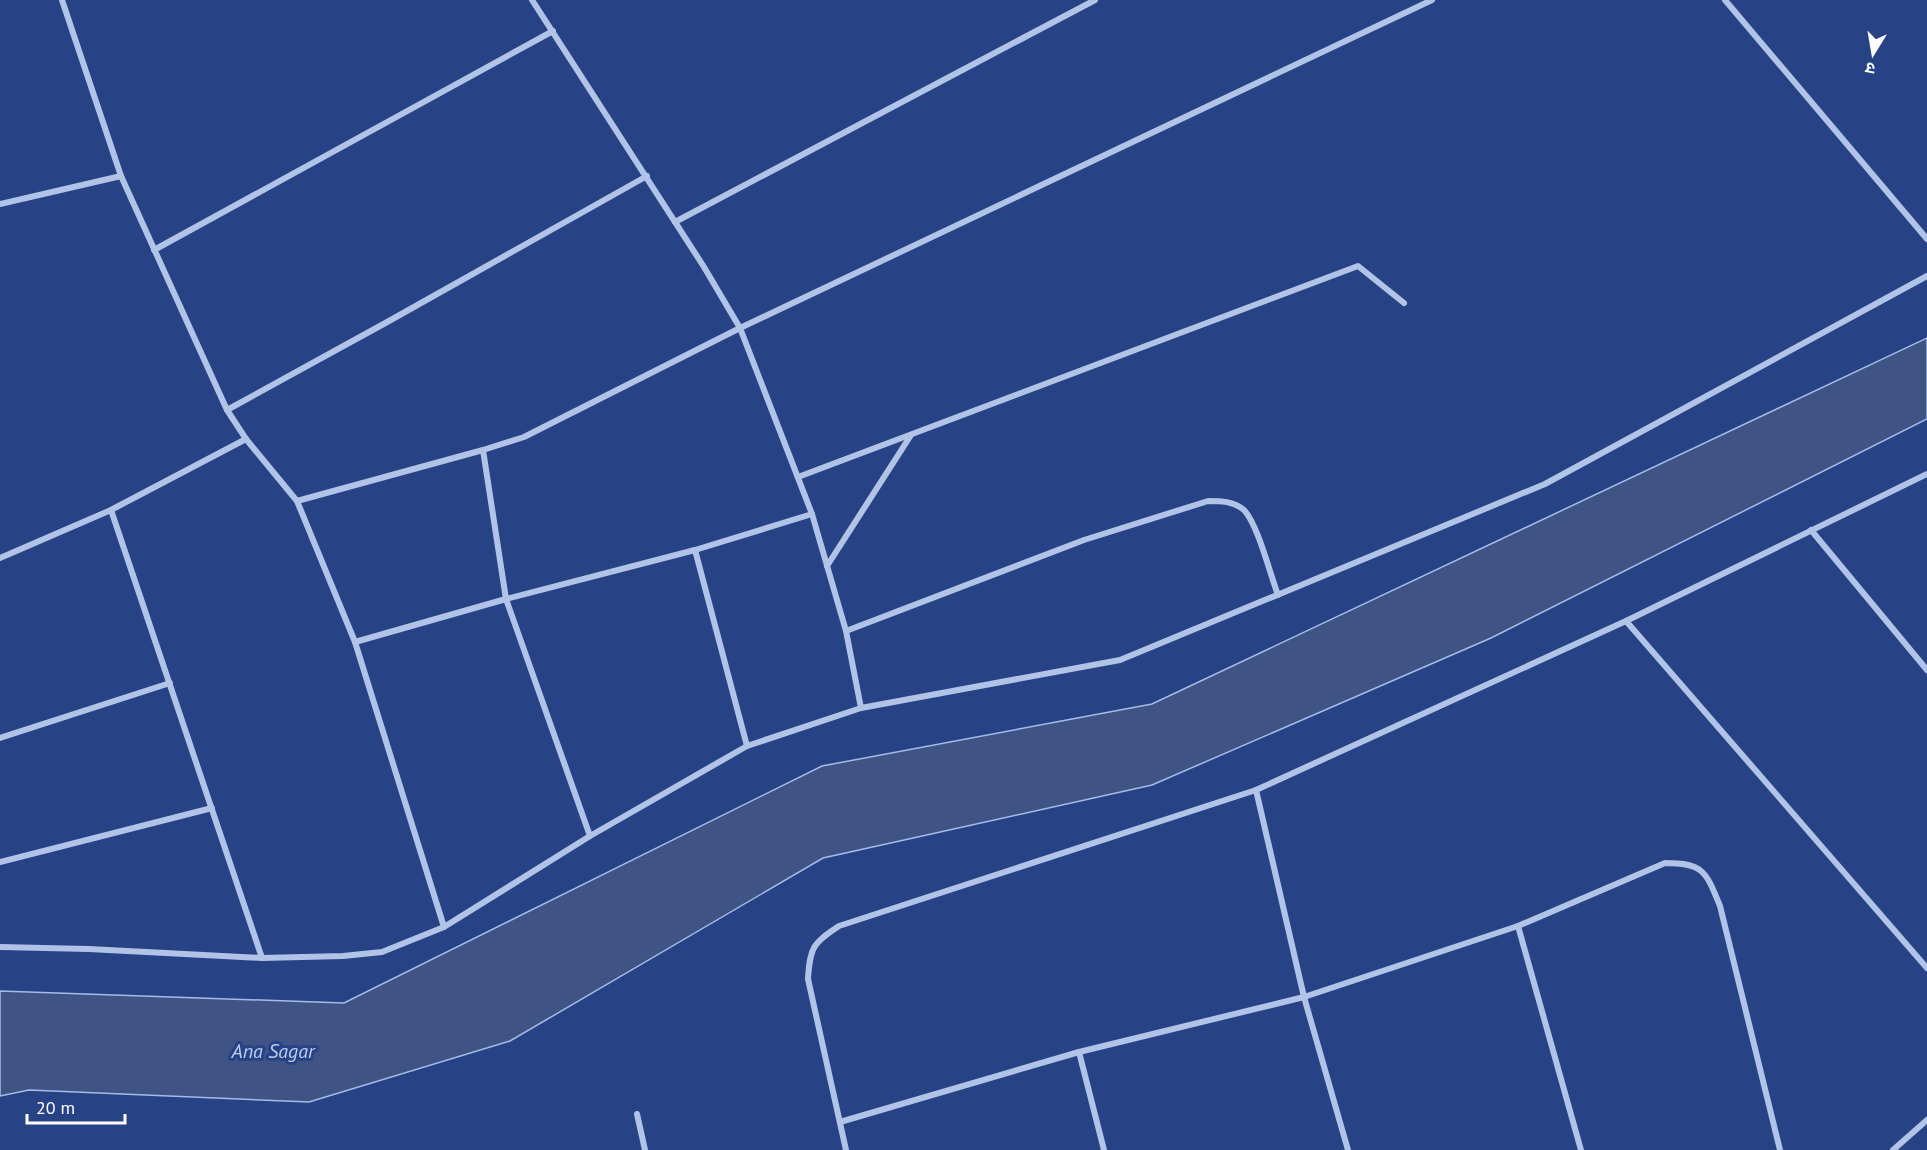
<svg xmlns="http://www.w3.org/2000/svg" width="1927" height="1150" font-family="'PT Sans','Noto Sans Devanagari',sans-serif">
<rect width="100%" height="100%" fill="#274386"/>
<!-- water -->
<path fill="#3f5485" stroke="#a6bce8" stroke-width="1.5" d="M1927,338V419L1491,638L1152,785L823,858L510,1041L309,1102L29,1090L0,1096V991L344,1003L822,766L1152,704Z"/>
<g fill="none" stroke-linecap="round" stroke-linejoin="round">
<!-- street -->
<g stroke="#b2c3e8" stroke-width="6">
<path d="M62,0L121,176"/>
<path d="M532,0L704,267L740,328L812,514L846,631L861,708"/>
<path d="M1725,0L1927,239"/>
<path d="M0,204L121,176L227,410L246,439L111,510L0,558"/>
<path d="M675,222L1095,0"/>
<path d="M154,250L553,31"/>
<path d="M227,410L389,321L647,176"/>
<path d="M246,439L297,501L355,642L444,927"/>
<path d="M798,477L1358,266L1404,303"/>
<path d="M297,501L483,450"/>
<path d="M111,510L262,958"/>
<path d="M1811,530L1927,670"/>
<path d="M695,550L747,746"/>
<path d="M827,566L911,435"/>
<path d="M1626,621L1927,968"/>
<path d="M846,631L1084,540L1208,501C1220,501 1234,501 1244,510C1258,525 1270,574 1278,595"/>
<path d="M355,642L506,599L695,550L812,514"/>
<path d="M0,738L170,683"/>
<path d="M1256,790L1304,997L1348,1150"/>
<path d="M590,836L506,599L483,450L524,437L740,328L1432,0"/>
<path d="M0,862L212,808"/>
<path d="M1518,926L1581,1150"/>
<path d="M0,947L89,949L262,958L343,956L382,952L444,927L590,836L747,746L861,708L1120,660L1545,484L1927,276"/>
<path d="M1079,1052L1104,1150"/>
<path d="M637,1114L645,1150"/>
<path d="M840,1122L1079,1052L1304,997L1518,926L1665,863C1704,863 1706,872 1720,906L1780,1150"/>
<path d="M846,1150L808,979C810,947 813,943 839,926L1256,790L1626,621L1927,474"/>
<path d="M1893,1150L1927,1120"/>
</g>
</g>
<g text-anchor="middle" stroke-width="6" stroke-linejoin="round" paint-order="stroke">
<!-- water labels -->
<g font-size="20" font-style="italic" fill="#beceef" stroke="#274386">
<text x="273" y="1058">Ana Sagar</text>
</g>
</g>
<!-- north arrow -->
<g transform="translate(1873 54) rotate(191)" stroke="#274386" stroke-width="4.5" paint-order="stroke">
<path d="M0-4.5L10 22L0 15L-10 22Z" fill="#ffffff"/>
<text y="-9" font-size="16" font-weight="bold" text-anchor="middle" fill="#ffffff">उ</text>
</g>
<!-- scale -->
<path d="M27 1114v9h98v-9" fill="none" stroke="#ffffff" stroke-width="3"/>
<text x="36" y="1114" font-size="18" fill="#ffffff" stroke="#274386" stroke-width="4.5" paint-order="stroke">20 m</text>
</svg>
